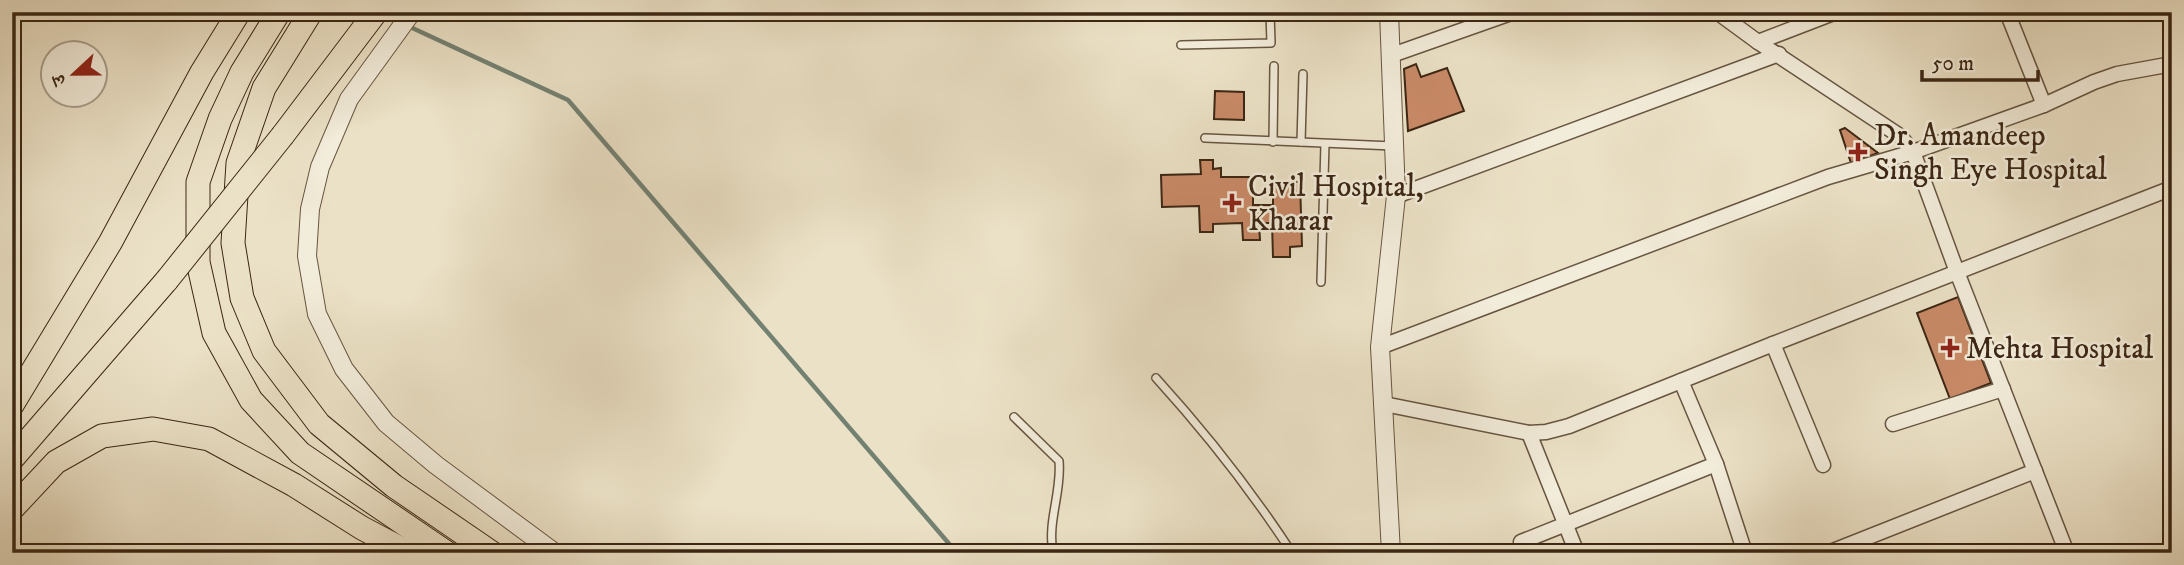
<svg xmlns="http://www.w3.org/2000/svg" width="2184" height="565" font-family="'IM FELL DW Pica','Noto Serif Devanagari',serif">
<rect width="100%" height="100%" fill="#ebe1c6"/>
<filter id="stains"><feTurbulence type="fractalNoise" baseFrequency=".00286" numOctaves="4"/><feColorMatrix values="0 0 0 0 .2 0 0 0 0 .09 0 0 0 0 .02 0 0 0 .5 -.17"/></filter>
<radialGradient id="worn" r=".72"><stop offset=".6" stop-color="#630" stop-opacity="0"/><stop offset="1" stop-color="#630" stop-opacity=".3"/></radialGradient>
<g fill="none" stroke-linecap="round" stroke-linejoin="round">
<!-- stream -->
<g stroke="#738172" stroke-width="4.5">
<path d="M383,14L401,22"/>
<path d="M408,26L568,100L957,553"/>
</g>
</g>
<!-- building -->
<g fill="#c98a67" stroke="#3b2614" stroke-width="2">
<path d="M1416,64L1421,77L1447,68L1464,111L1408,131L1404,69Z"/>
<path d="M1215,91L1244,92V120L1214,119Z"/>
<path d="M1845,128L1878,153L1851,163L1840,130Z"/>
<path d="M1200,160H1213V169L1221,168V177H1253V205H1273V182H1300L1302,246L1290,247V257H1273L1272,223H1259L1260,240H1243L1242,223L1213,224V232H1200L1199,206L1162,207L1161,175L1201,174Z"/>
<path d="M1958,297L1991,383L1950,399L1917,313Z"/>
</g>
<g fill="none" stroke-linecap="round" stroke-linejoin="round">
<defs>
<g id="service">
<path d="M1181,45L1271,43L1270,12"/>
<path d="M1205,138L1393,146"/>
<path d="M1273,142L1274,66"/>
<path d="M1301,142L1303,74"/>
<path d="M1321,282L1325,144"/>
<path d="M1156,378C1206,433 1251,490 1292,553"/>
<path d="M1014,417L1059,461C1062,492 1047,521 1053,553"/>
</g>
<g id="minor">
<path d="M1717,12L1758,42L1900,136L1913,152L1957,272L2067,553"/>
<path d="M2007,12L2044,105"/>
<path d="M1758,42L1836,12"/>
<path d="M1392,55L1514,12"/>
<path d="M1396,196L1779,54"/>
<path d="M1773,344L1823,465"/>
<path d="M1380,347L1828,177L1913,152L2044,105L2094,82L2117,74L2172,64"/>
<path d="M1681,381L1716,464L1745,553"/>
<path d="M1384,404L1529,433L1546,432L1569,426L1773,344L2172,188"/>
<path d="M1893,424L2003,389"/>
<path d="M1529,433L1577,553"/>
<path d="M1521,542L1716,464"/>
<path d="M1828,553L2035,471"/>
</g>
<g id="tertiary">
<path d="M412,12L349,99L320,167L310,209L307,256L317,314L344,369L386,423L436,465L555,553"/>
<path d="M1389,12L1396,196L1380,347L1391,553"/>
</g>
<g id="trunk">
<path d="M279,12L242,72L220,119L198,182V262L214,333L251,400L300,453L447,553"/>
<path d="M311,12L264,88L238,163L233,243L242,298L264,351L319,424L394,486L492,553"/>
<path d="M283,135L376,12"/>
<path d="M12,405L110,243L202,72L239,12"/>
<path d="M12,459L167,280"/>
<path d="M12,509L56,462L102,436L153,429L209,439L294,485L362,528L409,553"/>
</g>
</defs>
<!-- service casing -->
<use href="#service" stroke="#675540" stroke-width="10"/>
<!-- minor casing -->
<use href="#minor" stroke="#675540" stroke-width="17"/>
<!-- tertiary casing -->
<use href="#tertiary" stroke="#675540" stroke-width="20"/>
<!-- trunk casing -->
<use href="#trunk" stroke="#3b2614" stroke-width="25"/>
<!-- service -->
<use href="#service" stroke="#f2ecda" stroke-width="7"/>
<!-- minor -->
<use href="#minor" stroke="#f2ecda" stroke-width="14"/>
<!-- tertiary -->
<use href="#tertiary" stroke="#f2ecda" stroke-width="18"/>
<!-- trunk -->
<use href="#trunk" stroke="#ebe1c6" stroke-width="23"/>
<defs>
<path id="trunk-bridge" d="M167,280L283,135"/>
</defs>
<!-- trunk-bridge casing -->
<use href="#trunk-bridge" stroke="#3b2614" stroke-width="25" stroke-linecap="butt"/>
<!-- trunk-bridge -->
<use href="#trunk-bridge" stroke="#ebe1c6" stroke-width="23"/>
</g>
<!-- markers -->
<g fill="#8f2418" stroke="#f2ecda" stroke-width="2.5">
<path d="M1854.5 141.5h7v7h7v7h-7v7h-7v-7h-7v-7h7z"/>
<path d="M1228.5 192.5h7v7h7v7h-7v7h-7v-7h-7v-7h7z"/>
<path d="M1946.5 337.5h7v7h7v7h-7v7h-7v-7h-7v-7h7z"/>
</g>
<g text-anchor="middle" stroke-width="5" stroke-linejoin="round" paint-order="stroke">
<!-- poi labels -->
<g font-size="30" fill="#3b2614" stroke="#f2ecda" text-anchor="start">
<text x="1874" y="145">Dr. Amandeep<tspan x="1874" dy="34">Singh Eye Hospital</tspan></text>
<text x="1248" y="196">Civil Hospital,<tspan x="1248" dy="34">Kharar</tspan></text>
<text x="1966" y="358">Mehta Hospital</text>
</g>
</g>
<!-- margin -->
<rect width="2184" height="565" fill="none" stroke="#ebe1c6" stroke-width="42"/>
<rect x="14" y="14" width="2156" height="537" fill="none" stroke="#3b2614" stroke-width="3.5"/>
<rect x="21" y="21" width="2142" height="523" fill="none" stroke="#3b2614" stroke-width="2"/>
<!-- north arrow -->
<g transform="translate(74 74) rotate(248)"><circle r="33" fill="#f2ecda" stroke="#a99d8b" stroke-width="2"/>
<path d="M0-5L12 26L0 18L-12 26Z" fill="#8f2418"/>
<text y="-10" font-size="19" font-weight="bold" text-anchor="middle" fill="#3b2614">उ</text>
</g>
<!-- scale -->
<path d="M1922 70v10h116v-10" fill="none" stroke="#3b2614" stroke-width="3.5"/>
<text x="1932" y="70" font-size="21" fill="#3b2614" stroke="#f2ecda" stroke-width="5" paint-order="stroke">50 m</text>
<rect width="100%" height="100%" filter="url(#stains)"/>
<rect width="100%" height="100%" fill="url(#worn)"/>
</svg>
